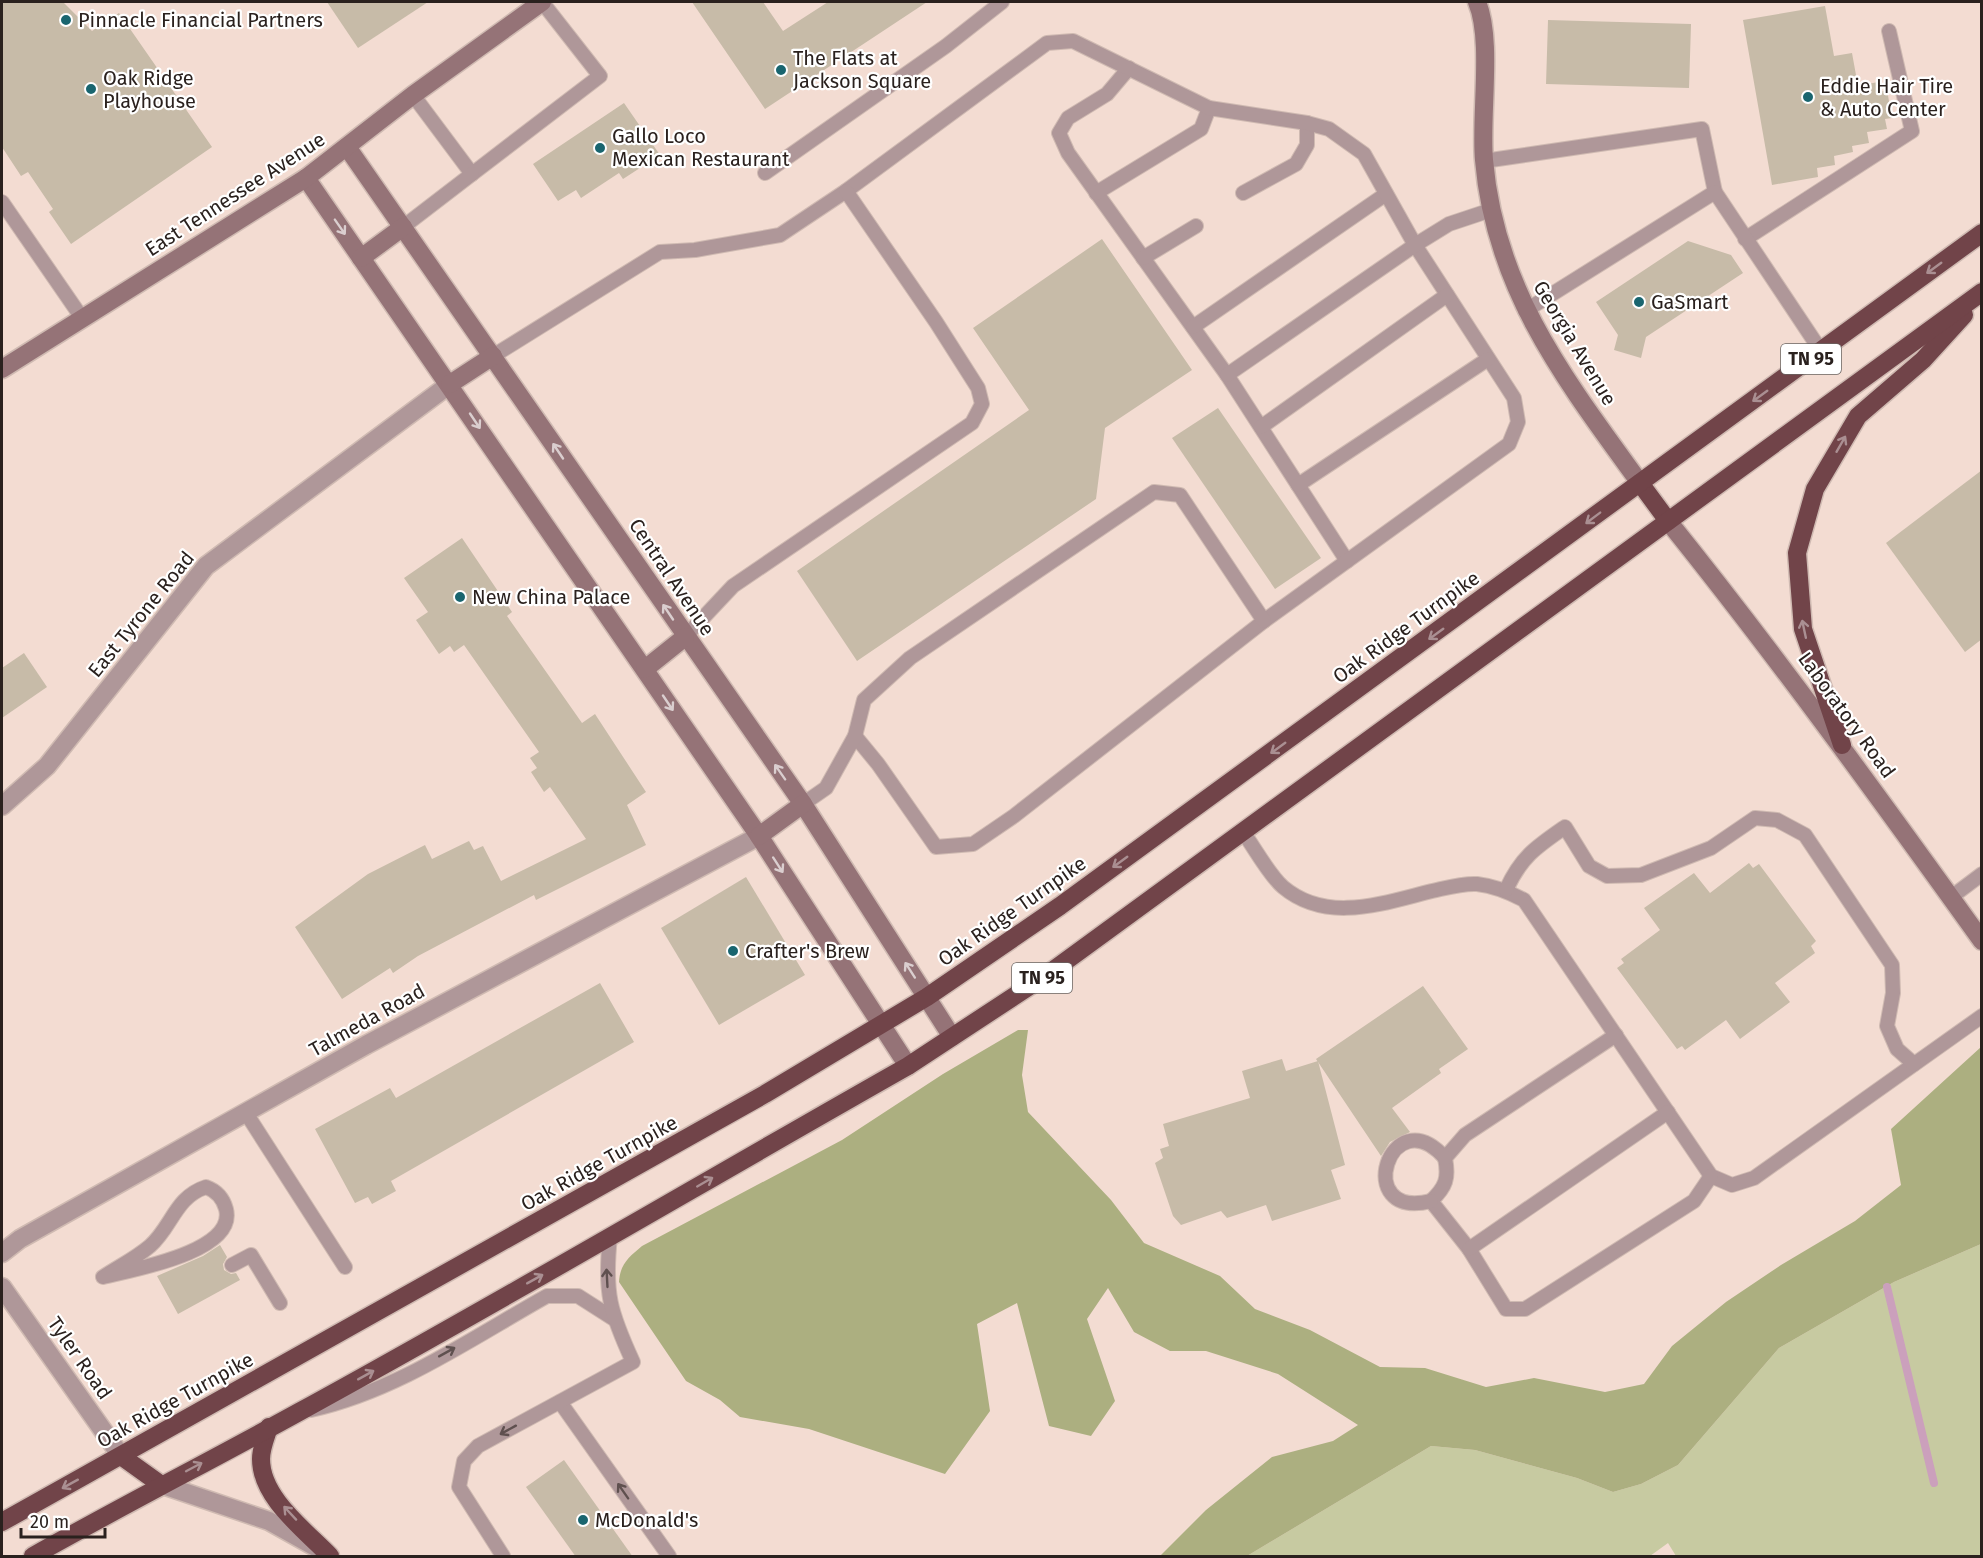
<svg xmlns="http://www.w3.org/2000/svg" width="1983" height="1558" font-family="'Fira Sans',sans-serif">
<rect width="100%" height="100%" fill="#f3dcd2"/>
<!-- green -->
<path fill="#c7caa1" d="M1981,1244V1556H1676L1668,1543L1650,1556H1247L1431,1446L1475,1450L1577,1478L1613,1492L1641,1484L1678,1465L1779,1348L1894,1282Z"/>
<!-- forest -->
<path fill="#acaf80" d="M1018,1030H1028L1022,1075L1028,1112L1111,1200L1144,1243L1220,1276L1255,1309L1310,1330L1380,1367L1425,1368L1486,1387L1534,1378L1605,1392L1644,1384L1672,1346L1726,1302L1781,1265L1855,1221L1901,1185L1891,1129L1981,1047V1244L1894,1282L1779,1348L1678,1465L1641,1484L1613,1492L1577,1478L1475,1450L1431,1446L1247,1556H1160L1206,1510L1272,1457L1333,1441L1358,1425L1278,1374L1206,1351H1170L1134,1332L1108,1288L1087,1319L1115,1401L1091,1436L1049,1426L1017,1303L977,1324L990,1411L945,1474L809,1429L740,1417L720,1400L686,1381L619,1282C620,1264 629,1257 642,1246L842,1140L943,1074Z"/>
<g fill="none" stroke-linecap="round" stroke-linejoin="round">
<!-- stream -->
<path stroke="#cba0bc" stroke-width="8" d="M1887,1287L1934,1483"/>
</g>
<!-- building -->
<g fill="#c7bba8">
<path d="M2,2H63L92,31L119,13L212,147L71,244L49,212L53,209L28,172L21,176L2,147Z"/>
<path d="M327,2H428L358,48Z"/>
<path d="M692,2H763L783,31L828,2H927L765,109Z"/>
<path d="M1825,6L1834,56L1852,53L1858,86L1878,82L1880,92L1887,90L1892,118L1885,119L1887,129L1867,132L1869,143L1852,146L1853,152L1834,156L1835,165L1817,168L1818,177L1772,185L1743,20Z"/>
<path d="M1548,20L1691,24L1689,88L1546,84Z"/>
<path d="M624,103L660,155L623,179L619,173L581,198L576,190L558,201L533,164Z"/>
<path d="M1102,239L1192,370L1105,428L1096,499L857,661L797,571L1029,410L973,328Z"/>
<path d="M1688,241L1731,255L1743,273L1646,337L1641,358L1614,350L1618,335L1596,302Z"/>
<path d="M1218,408L1321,558L1275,589L1172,438Z"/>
<path d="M1982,470V639L1965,652L1886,543Z"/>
<path d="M462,538L512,612L507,616L582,723L595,714L646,792L627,805L646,845L536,900L534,895L418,956L393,973L390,968L342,999L295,927L368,874L425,845L432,859L469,841L474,850L483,846L501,881L586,839L550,787L544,792L531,772L537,768L530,758L539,752L464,645L454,652L450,646L439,654L416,620L428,612L404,578Z"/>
<path d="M24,653L47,687L2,718V668Z"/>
<path d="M1749,863L1753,868L1759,864L1816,941L1811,946L1815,953L1775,983L1790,1002L1740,1039L1726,1020L1685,1050L1682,1046L1677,1049L1617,968L1624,963L1621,959L1660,930L1644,908L1694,873L1710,893Z"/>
<path d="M746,877L805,975L719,1025L661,928Z"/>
<path d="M600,983L634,1042L391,1181L396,1191L372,1204L368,1197L355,1203L315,1129L390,1088L396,1098Z"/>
<path d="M1423,986L1468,1049L1439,1069L1441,1073L1392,1108L1410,1132L1390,1142L1381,1156L1316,1059Z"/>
<path d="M1282,1059L1286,1071L1318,1061L1345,1165L1331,1170L1341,1199L1272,1221L1266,1205L1227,1218L1221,1211L1181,1225L1173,1216L1155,1163L1163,1158L1160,1149L1169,1146L1163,1124L1250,1098L1242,1071Z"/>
<path d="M220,1245L227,1257L223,1264L224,1270L231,1274L236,1273L240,1280L178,1314L157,1276L203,1256Z"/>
<path d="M564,1460L633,1557H576L526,1487Z"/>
</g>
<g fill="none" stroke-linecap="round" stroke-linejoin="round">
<defs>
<g id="lane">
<path d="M1129,68L1107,94L1068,118L1059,133L1068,153L1227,375L1347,561"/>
<path d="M413,95L472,174L600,76L542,2"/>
<path d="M1484,161L1702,129L1715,192"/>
<path d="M765,173L946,46L1002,2"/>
<path d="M1096,193L1201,129L1209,108"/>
<path d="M1243,193L1296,164L1307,145V123"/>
<path d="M2,202L82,318"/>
<path d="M403,227L472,174"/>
<path d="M1745,239L1912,131L1889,31"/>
<path d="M1143,258L1196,226"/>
<path d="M1525,311L1715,192L1821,351"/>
<path d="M1193,327L1386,194"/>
<path d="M493,356L660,252L695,250L780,235L846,191L1047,43L1073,41L1209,108L1307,123L1329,129L1364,154L1415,245L1514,398L1518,422L1509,444L1264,621L1014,816L973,844L936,847L878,764L855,736"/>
<path d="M1227,375L1415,245L1449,224L1491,210"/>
<path d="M1261,427L1447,295"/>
<path d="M1298,485L1488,359"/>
<path d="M685,637L733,586L972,423L982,404L978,388L936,322L846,191"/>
<path d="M803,804L826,788L855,736L864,700L910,658L1154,492L1180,495L1264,621"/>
<path d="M1243,832C1254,847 1269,875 1283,887C1327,924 1383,903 1432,891C1446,888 1463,883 1477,884C1495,886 1509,892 1524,900L1711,1176L1732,1185L1754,1178L1982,1016"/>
<path d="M1506,890C1521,857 1536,847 1565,827L1589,866L1607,876L1641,875L1711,848L1755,818L1777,820L1805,835L1892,965L1893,993L1887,1026L1897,1049L1914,1064"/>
<path d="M1950,898L1982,874"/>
<path d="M1616,1035L1465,1135L1445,1158C1449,1178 1446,1187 1431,1201L1469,1249L1506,1309H1525L1694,1201L1711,1176"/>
<path d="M246,1113L345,1267"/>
<path d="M206,1187C217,1191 223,1198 226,1209C237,1252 131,1270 103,1277C118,1267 136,1258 150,1246C172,1227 175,1197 206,1187Z"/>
<path d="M1431,1201C1351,1221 1390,1096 1445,1158"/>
<path d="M1469,1249L1668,1112"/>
<path d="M232,1265L251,1255L280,1303"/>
<path d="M560,1402L669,1556"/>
<path d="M311,1410C397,1391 472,1338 547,1296H578L614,1319"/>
<path d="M503,1556L459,1487L464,1461L478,1446L633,1362C610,1312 604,1293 610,1237"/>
</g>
<g id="street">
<path d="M2,806L47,766L206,566L450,384"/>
<path d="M2,1253L20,1239L366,1045L759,836"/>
<path d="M2,1287L121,1456"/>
<path d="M160,1484L269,1521L319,1549"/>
</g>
<g id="secondary">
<path d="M1477,2C1493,40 1480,115 1484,160C1495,290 1566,381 1640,483"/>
<path d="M347,147L803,804L952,1037"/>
<path d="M306,178L759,836L908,1066"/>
<path d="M361,258L403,227"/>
<path d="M2,369L306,178L413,95L542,2"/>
<path d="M450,384L493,356"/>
<path d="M1668,521C1778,658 1880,799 1982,941"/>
<path d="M645,669L685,637"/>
<path d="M759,836L803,804"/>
</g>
<g id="highway">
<path d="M1640,483L1668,521"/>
<path d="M1842,745L1803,629L1797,553L1815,489L1858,416L1923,360L1964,315"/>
<path d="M269,1427C266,1437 261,1448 261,1459C261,1498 305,1530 330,1556"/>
<path d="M121,1456L160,1484"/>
<path d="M2,1522L765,1094L927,997L1060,906L1982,233"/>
<path d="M33,1556C120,1507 210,1461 299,1412C504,1300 705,1181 908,1066L1048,974L1982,292"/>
</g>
</defs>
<!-- lane casing -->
<use href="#lane" stroke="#cfbab2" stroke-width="16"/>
<!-- street casing -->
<use href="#street" stroke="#cfbab2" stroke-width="21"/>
<!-- secondary casing -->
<use href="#secondary" stroke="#cfbab2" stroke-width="21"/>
<!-- highway casing -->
<use href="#highway" stroke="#cfbab2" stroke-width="21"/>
<!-- lane -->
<use href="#lane" stroke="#af9799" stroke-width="14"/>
<!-- street -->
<use href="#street" stroke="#af9799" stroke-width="18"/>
<!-- secondary -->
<use href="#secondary" stroke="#957377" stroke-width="18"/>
<!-- highway -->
<use href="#highway" stroke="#714449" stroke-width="18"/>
</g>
<!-- one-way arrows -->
<defs><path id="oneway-shaft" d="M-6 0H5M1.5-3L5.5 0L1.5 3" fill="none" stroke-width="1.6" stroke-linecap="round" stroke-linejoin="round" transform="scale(1.5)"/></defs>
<g stroke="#dacecf">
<use href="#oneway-shaft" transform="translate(340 227) rotate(55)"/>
<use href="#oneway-shaft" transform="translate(475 421) rotate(56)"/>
<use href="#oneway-shaft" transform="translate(558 451) rotate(-124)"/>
<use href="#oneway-shaft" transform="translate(668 612) rotate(-124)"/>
<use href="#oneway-shaft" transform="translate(668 703) rotate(56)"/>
<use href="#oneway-shaft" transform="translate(780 772) rotate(-125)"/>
<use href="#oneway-shaft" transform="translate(778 865) rotate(57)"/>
<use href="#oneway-shaft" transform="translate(910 970) rotate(-123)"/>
</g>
<g stroke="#aa8f92">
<use href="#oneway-shaft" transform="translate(1934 268) rotate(144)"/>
<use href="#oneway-shaft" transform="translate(1760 396) rotate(144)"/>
<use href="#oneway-shaft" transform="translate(1841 444) rotate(-60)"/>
<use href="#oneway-shaft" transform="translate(1593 518) rotate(143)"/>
<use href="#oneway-shaft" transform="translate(1804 629) rotate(-102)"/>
<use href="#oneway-shaft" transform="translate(1436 634) rotate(144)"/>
<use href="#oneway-shaft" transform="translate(1278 748) rotate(144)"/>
<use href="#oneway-shaft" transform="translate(1120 862) rotate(144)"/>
<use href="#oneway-shaft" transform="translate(705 1182) rotate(-30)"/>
<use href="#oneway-shaft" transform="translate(535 1279) rotate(-29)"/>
<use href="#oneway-shaft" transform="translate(366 1375) rotate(-29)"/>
<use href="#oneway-shaft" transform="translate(194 1467) rotate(-28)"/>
<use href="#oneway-shaft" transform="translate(70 1484) rotate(151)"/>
<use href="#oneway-shaft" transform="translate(290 1513) rotate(-133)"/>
</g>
<g stroke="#5f504f">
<use href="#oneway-shaft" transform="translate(607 1278) rotate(-93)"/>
<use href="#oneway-shaft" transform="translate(447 1352) rotate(-29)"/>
<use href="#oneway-shaft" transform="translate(508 1430) rotate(151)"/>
<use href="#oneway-shaft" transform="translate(623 1491) rotate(-125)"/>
</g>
<!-- markers -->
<g fill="#19656f" stroke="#fff" stroke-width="2">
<circle cx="66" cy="20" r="6"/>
<circle cx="781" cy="70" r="6"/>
<circle cx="91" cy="89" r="6"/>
<circle cx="1808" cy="97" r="6"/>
<circle cx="600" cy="148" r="6"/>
<circle cx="1639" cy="302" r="6"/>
<circle cx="460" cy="597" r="6"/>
<circle cx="733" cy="951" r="6"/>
<circle cx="583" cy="1520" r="6"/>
</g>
<g text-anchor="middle" stroke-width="4.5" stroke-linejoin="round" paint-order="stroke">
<!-- shield labels -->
<g fill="#fff" stroke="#6a6462" stroke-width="1.5">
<rect x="1781" y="344" width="60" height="30" rx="4.5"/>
<rect x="1012" y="963" width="60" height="30" rx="4.5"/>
</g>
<g font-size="18" font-weight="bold" fill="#2a211e">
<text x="1811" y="365">TN 95</text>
<text x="1042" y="984">TN 95</text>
</g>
<!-- poi labels -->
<g font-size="20" fill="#2a211e" stroke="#fff" text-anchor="start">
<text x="78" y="27">Pinnacle Financial Partners</text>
<text x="793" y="65">The Flats at<tspan x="793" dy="23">Jackson Square</tspan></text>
<text x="103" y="85">Oak Ridge<tspan x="103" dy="23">Playhouse</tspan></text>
<text x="1820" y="93">Eddie Hair Tire<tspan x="1820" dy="23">&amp; Auto Center</tspan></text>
<text x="612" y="143">Gallo Loco<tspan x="612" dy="23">Mexican Restaurant</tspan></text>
<text x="1651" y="309">GaSmart</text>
<text x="472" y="604">New China Palace</text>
<text x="745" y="958">Crafter's Brew</text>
<text x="595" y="1527">McDonald's</text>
</g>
<!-- street labels -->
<g font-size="20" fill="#2a211e" stroke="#fff">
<text transform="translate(235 194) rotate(-33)" y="7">East Tennessee Avenue</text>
<text transform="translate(1575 343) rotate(59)" y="7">Georgia Avenue</text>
<text transform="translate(672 577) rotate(56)" y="7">Central Avenue</text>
<text transform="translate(141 614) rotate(-51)" y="7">East Tyrone Road</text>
<text transform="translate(1406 627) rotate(-36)" y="7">Oak Ridge Turnpike</text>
<text transform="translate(1847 715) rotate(54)" y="7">Laboratory Road</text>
<text transform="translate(1012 911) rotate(-35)" y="7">Oak Ridge Turnpike</text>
<text transform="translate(367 1020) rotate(-29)" y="7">Talmeda Road</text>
<text transform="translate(599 1163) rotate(-29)" y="7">Oak Ridge Turnpike</text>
<text transform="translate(80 1358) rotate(55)" y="7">Tyler Road</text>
<text transform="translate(175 1400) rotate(-29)" y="7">Oak Ridge Turnpike</text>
</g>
</g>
<!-- border -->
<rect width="1983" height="1558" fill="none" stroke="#2a211e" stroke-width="6"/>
<!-- scale -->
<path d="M21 1528v9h84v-9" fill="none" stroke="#2a211e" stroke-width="3"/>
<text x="30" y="1528" font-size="18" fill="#2a211e" stroke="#ffffff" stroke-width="4.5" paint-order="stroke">20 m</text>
</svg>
